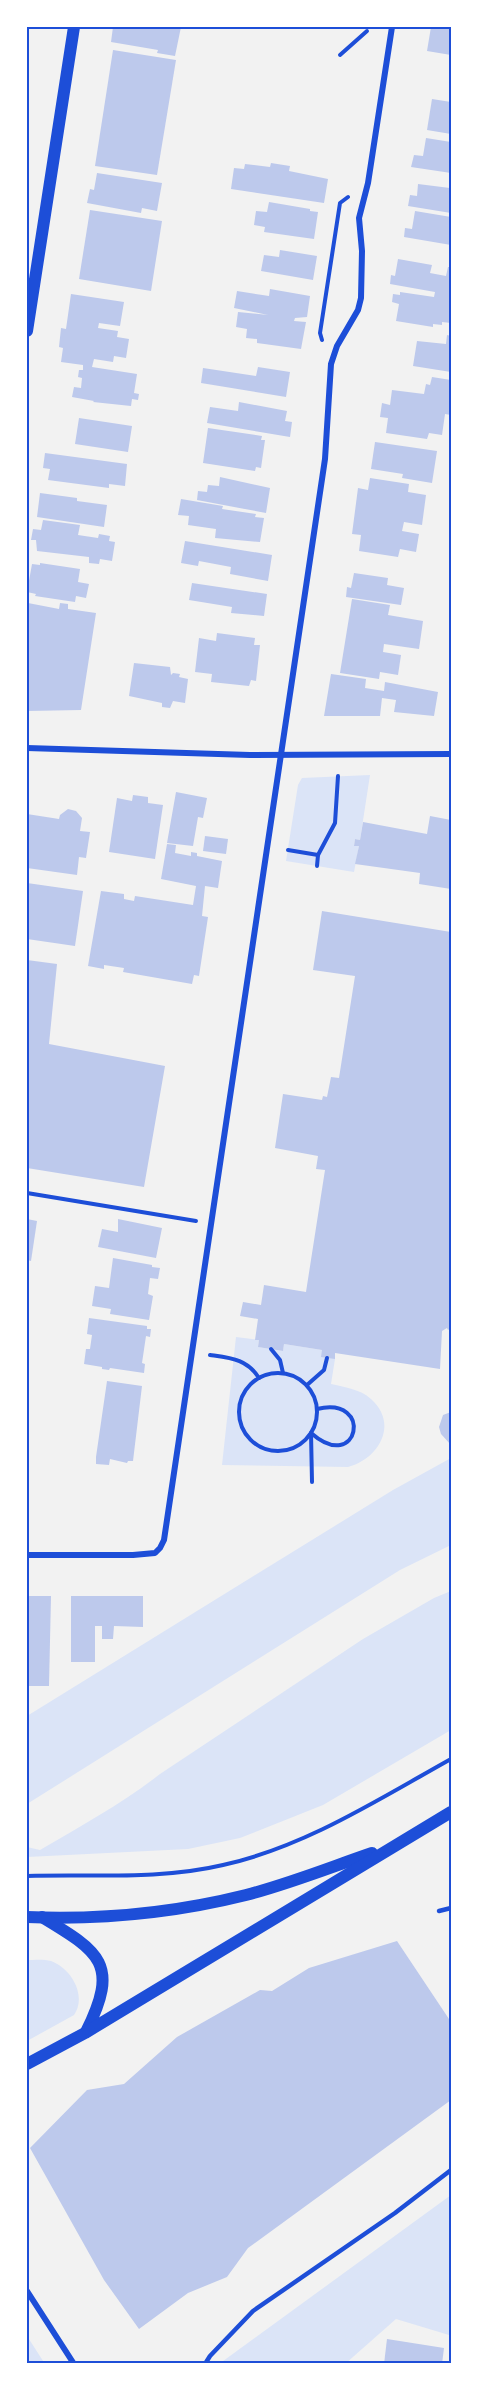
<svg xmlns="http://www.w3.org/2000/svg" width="478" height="2391" font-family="'Open Sans',sans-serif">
<rect width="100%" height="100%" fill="#f2f2f2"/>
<!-- green -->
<g fill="#dbe4f7">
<path d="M370,775L360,840L355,839L354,845L359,846L354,872L286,861L298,785L302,778Z"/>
<path d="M236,1337L259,1340L258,1347L283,1351L284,1344L322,1350L335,1359L331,1384C344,1387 360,1389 371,1399C399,1424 379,1459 348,1467L222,1465Z"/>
<path d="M451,1458V1545L400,1570L27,1804V1716L393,1490Z"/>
<path d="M451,1591V1730L323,1805L240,1838L188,1849L27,1857V1847L40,1850C81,1826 123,1803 160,1774L363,1639L434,1598Z"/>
<path d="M27,1960C34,1960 44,1959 51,1961C72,1969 87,1996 74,2015L27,2041Z"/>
<path d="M451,2195V2333L449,2335L396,2319L345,2364H219Z"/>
<path d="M27,2336L45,2364H27Z"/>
</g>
<!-- building -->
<g fill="#bdc9ec">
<path d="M113,27H181L175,56L157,53L158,50L111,42Z"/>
<path d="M431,27H451V55L427,51Z"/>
<path d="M113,50L176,60L157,175L95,166Z"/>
<path d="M432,99L451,102V134L427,130Z"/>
<path d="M426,138L451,142V173L411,167L414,155L423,156Z"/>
<path d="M271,163L290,166L289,171L328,179L324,203L231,189L234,168L244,169L245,164L270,167Z"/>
<path d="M97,173L162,183L157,211L142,208L141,213L87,203L90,189L94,190Z"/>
<path d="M418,184L450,188L451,213L408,206L410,195L417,196Z"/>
<path d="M269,202L310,209V211L318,212L314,239L264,232L265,227L254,225L256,211L267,212Z"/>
<path d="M90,210L162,221L151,291L79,279Z"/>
<path d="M415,211L451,217V245L404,237L405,228L412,229Z"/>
<path d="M280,250L317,256L313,280L261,271L264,255L279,257Z"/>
<path d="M398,259L432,265L430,273L446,276L448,267H451V323L442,322V325L433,324V327L396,321L399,304L392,302L393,294L400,295V292L434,297L435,292L390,284L391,275L395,276Z"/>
<path d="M270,289L310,296L307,317L295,318L294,321L306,322L301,349L257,343V339L246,338L247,329L236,327L238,312L268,315L234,308L237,291L269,296Z"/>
<path d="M71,294L124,302L120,326L99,323L98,328L118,331L117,337L129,339L126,358L114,356L113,362L94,359L92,367L137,374L134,393L139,394L138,400L132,399L131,406L93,402L94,401L72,397L74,387L81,388L82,378L78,377L79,370H83V365L61,362L63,348L59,347L61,328L66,329Z"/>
<path d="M447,335L451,336V372L413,366L417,341L446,344Z"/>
<path d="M258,367L290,372L286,397L201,383L203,368L256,376Z"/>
<path d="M432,377L451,380V415L445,414L442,435L429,433L427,439L386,433L388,418L380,417L382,403L390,405L392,390L424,394L426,384L430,385Z"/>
<path d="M239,402L287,411L285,421L292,422L290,437L207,423L210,407L238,411Z"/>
<path d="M79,418L132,426L128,452L75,444Z"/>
<path d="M208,428L262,436L261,440H265L261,468L256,467L255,471L203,463Z"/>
<path d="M375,442L437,451L432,483L402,478L403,474L371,469Z"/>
<path d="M45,453L127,464L125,486L109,484V488L48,480L50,469L43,468Z"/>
<path d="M220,477L270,488L266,513L197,500L198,491L207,492L208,485L219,486Z"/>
<path d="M370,478L409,484L408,492L426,495L422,525L404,522L402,531L419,534L416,552L400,549L398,557L359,551L361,535L352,534L358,488L368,490Z"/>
<path d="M40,493L77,498V501L107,505L104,527L37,517Z"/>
<path d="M181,499L223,506L222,509L256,514L255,517L264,518L260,542L215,538L216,529L188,525L189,516L178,515Z"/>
<path d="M43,520L80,525L78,535L98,538L99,534L110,536L109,541L115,542L112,561L100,559L99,564L89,563V557L37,551L36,540H31L33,529L41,530Z"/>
<path d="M185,541L272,555L268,581L230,574L231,567L199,561L198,566L181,563Z"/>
<path d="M40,563L80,569L78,582L89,584L86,598L76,596L75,602L35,596L36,594L27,592L32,564L40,565Z"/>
<path d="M354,573L388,578L387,585L404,588L401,605L346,597L347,587L351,588Z"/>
<path d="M192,583L267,594L264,616L231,613L232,607L189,600Z"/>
<path d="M352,599L390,605L388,615L423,621L419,649L384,644L383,652L401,655L398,675L380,672L379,679L340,673Z"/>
<path d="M28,603L59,609L60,603L68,604V609L96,613L81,710L27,711Z"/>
<path d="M217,633L255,638L254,645H260L256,681L251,680L249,686L211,682L212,674L195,672L199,638L216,641Z"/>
<path d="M134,663L170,667L171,675L173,673L180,674L179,677L188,679L185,703L173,701L170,708L162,707V703L129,696Z"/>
<path d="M331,674L366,679L365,688L384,691L385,682L438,692L434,716L394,712L396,700L382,698L380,716H324Z"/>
<path d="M176,792L207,798L203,818L198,817L193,846L167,843Z"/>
<path d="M133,795L148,797V803L163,805L155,859L109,852L117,798L132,801Z"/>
<path d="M68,809L76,811L82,818L80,831L90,832L86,858L79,857L77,875L27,868V814L59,819L60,815Z"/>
<path d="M430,816L451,820V889L419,884L420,873L355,864L359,846H354L355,839L360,840L363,822L427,834Z"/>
<path d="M205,836L228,839L226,854L203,851Z"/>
<path d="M167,844L176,845L175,853L191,856V852L197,853V856L222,861L218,888L205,886L202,916L208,917L199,976L194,975L192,984L123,972L124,968L104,965V969L88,966L101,891L124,894V899L134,901L135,896L193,905L196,886L161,879Z"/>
<path d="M27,883L83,891L75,946L27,939Z"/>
<path d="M322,911L451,932V1328L448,1330L447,1328L442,1331L440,1369L335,1353V1359L321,1357L322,1350L284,1344L283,1351L258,1347L259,1340H255L258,1319L240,1316L243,1302L261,1305L264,1285L306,1292L325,1170L316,1169L318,1156L275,1148L283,1094L322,1100L323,1096L327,1097L331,1077L339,1078L355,976L313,970Z"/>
<path d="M27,960L57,964L49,1044L165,1066L144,1187L27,1168Z"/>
<path d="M27,1219L37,1221L31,1261L27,1260Z"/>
<path d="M118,1219L162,1228L156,1258L98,1247L102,1229L118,1232Z"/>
<path d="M113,1258L152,1265V1267L160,1268L158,1279L150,1278L148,1294L153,1296L149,1320L110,1314L111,1309L92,1306L95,1286L109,1288Z"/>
<path d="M89,1318L147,1326V1329H151L150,1337L146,1336L142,1363L145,1364L144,1373L110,1368L109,1370L102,1369V1367L84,1364L86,1349H90L92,1335L87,1334Z"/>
<path d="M107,1381L142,1386L133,1461H128L127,1463L110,1459L109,1465L96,1464V1457Z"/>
<path d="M451,1412V1445L441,1434L439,1427L443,1415Z"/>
<path d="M27,1596H51L49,1686H27Z"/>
<path d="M71,1596H143V1627L114,1626L113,1639H102V1626H95V1662H71Z"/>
<path d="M397,1941L451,2022V2100L248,2248L227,2277L188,2293L139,2329L104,2280L30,2148L87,2090L124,2084L177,2037L260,1990L272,1991L309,1968Z"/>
<path d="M387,2339L444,2348L442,2364H384Z"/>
</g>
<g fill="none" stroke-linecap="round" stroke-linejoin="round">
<!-- path -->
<g stroke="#1d4ed8" stroke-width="4">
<path d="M340,55L367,31"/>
<path d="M322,340L320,333L340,203L348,197"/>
<path d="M288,850L318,855"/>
<path d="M317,866L318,855L335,823L338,776"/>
<path d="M27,1193L196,1221"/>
<path d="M271,1349L280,1360L283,1373"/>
<path d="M210,1355C231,1358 247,1359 259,1378"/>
<circle cx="278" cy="1412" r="39"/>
<path d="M307,1385L324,1370L327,1358"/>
<path d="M311,1433C359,1475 374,1395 317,1409"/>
<path d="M311,1433L312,1482"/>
<path d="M27,1876C92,1874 160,1880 223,1865C305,1847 379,1799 451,1759"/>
</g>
<!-- service -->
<g stroke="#1d4ed8" stroke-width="4.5">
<path d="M439,1911L451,1908"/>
<path d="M205,2364L210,2356L253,2311L395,2213L451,2170"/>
</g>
<!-- minor -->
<g stroke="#1d4ed8" stroke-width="6">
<path d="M27,748L250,755L451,754"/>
<path d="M27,1555H133L155,1553L160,1548L164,1540L325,459L331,364L337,346L358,310L361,298L362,251L359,218L368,183L392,27"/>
<path d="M27,2291L74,2364"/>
</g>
<!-- secondary -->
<g stroke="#1d4ed8" stroke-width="12">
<path d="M27,331L74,27"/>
<path d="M27,1917C101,1920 174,1913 246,1895C289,1884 331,1867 372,1853"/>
<path d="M42,1917C100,1952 120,1964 86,2032"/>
<path d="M27,2064L85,2033L451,1812"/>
</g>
</g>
<!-- border -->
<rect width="478" height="2391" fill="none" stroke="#ffffff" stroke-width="57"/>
<rect x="28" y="28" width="422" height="2334" fill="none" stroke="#1d4ed8" stroke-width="2"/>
</svg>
